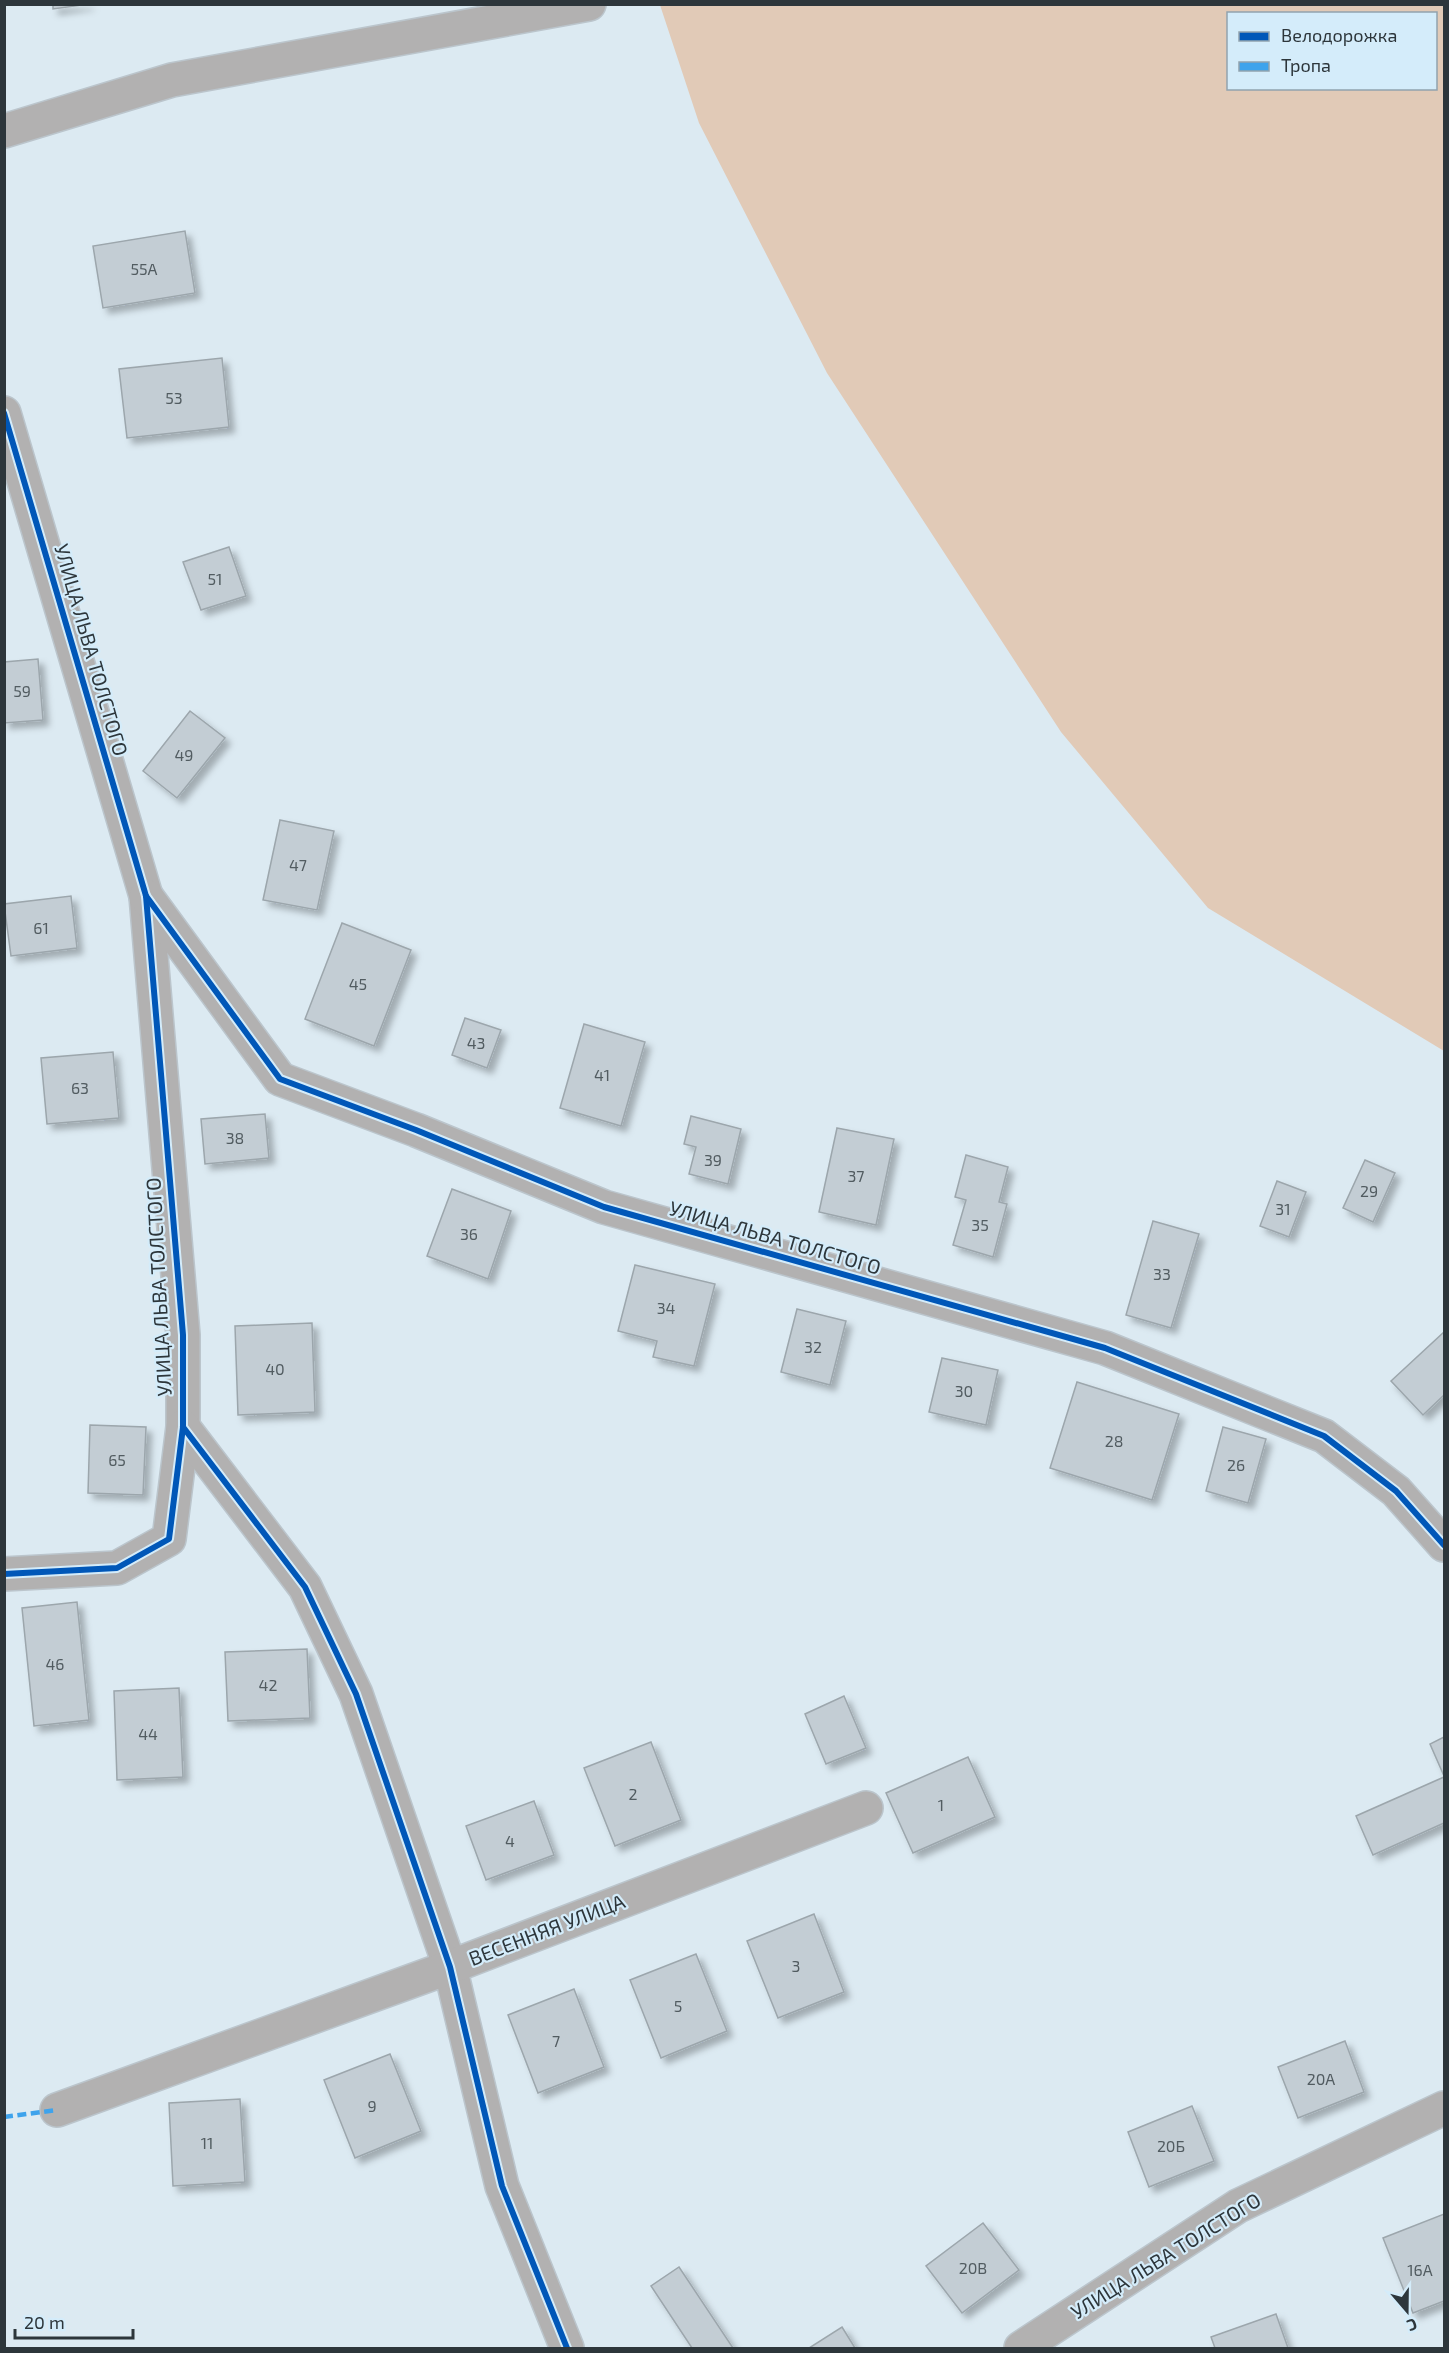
<svg xmlns="http://www.w3.org/2000/svg" width="1449" height="2353" font-family="'Exo 2',sans-serif">
<defs>
<filter id="shadow"><feDropShadow dx="5.5" dy="5.5" stdDeviation="3" flood-color="#0004"/></filter>
</defs>
<rect width="100%" height="100%" fill="#dceaf2"/>
<!-- green -->
<path fill="#e1cab7" fill-rule="evenodd" d="M660,5H1444V1051L1208,908L1061,732L827,373L699,123ZM1228,14H1436V88H1228Z"/>
<!-- building -->
<g fill="#c3cdd4" stroke="#9ca6ac" stroke-width="1.5" filter="url(#shadow)">
<path d="M53,4H89L53,9Z"/>
<path d="M185,231L195,293L103,308L93,246Z"/>
<path d="M222,358L229,427L127,438L119,369Z"/>
<path d="M229,547L246,596L201,610L183,562Z"/>
<path d="M38,659L43,720L4,723V662Z"/>
<path d="M190,711L225,738L177,798L143,771Z"/>
<path d="M280,820L334,831L317,910L263,900Z"/>
<path d="M71,896L77,948L11,956L4,904Z"/>
<path d="M342,923L411,950L374,1046L305,1019Z"/>
<path d="M465,1018L501,1030L487,1068L452,1055Z"/>
<path d="M584,1024L645,1042L621,1126L560,1108Z"/>
<path d="M113,1052L119,1118L47,1124L41,1058Z"/>
<path d="M265,1114L269,1158L205,1164L201,1119Z"/>
<path d="M691,1116L741,1129L728,1184L689,1174L696,1147L684,1144Z"/>
<path d="M837,1128L894,1139L876,1225L819,1212Z"/>
<path d="M966,1155L1008,1167L999,1202L1007,1204L993,1257L953,1245L966,1200L955,1197Z"/>
<path d="M1365,1160L1395,1173L1373,1222L1343,1208Z"/>
<path d="M1277,1181L1306,1192L1289,1237L1260,1226Z"/>
<path d="M452,1189L511,1211L488,1279L427,1256Z"/>
<path d="M1153,1221L1199,1234L1171,1328L1126,1315Z"/>
<path d="M635,1265L715,1284L694,1366L653,1357L657,1341L618,1331Z"/>
<path d="M797,1309L846,1321L830,1385L781,1372Z"/>
<path d="M312,1323L315,1412L238,1415L235,1326Z"/>
<path d="M1444,1332V1395L1423,1415L1391,1381Z"/>
<path d="M942,1358L998,1370L986,1425L929,1412Z"/>
<path d="M1077,1382L1179,1414L1152,1500L1050,1468Z"/>
<path d="M90,1425L146,1427L143,1495L88,1493Z"/>
<path d="M1223,1427L1266,1439L1248,1503L1206,1491Z"/>
<path d="M77,1602L89,1720L34,1726L22,1608Z"/>
<path d="M307,1649L310,1718L228,1721L225,1652Z"/>
<path d="M179,1688L183,1777L117,1780L114,1691Z"/>
<path d="M844,1696L866,1748L826,1764L805,1714Z"/>
<path d="M1444,1737V1776L1430,1744Z"/>
<path d="M651,1742L681,1820L615,1846L584,1768Z"/>
<path d="M968,1757L995,1817L913,1853L886,1793Z"/>
<path d="M1444,1777V1823L1373,1855L1356,1816Z"/>
<path d="M534,1801L554,1855L486,1880L466,1826Z"/>
<path d="M814,1914L844,1992L778,2018L747,1941Z"/>
<path d="M696,1954L727,2031L661,2058L630,1980Z"/>
<path d="M574,1989L604,2067L538,2093L508,2015Z"/>
<path d="M1345,2041L1364,2092L1298,2118L1278,2067Z"/>
<path d="M390,2054L421,2131L355,2158L324,2080Z"/>
<path d="M240,2099L245,2182L173,2186L169,2103Z"/>
<path d="M1192,2106L1214,2161L1149,2187L1128,2132Z"/>
<path d="M1444,2214V2301L1413,2313L1383,2238Z"/>
<path d="M983,2223L1019,2270L962,2313L926,2266Z"/>
<path d="M679,2267L733,2348H692L651,2286Z"/>
<path d="M1276,2314L1288,2348H1215L1211,2337Z"/>
<path d="M842,2327L855,2348H809Z"/>
</g>
<g fill="none" stroke-linecap="round" stroke-linejoin="round">
<defs>
<g id="minor">
<path d="M4,131L172,80L589,4"/>
<path d="M4,413L146,896L183,1335V1427L169,1539L117,1568L4,1574"/>
<path d="M146,896L280,1079L416,1130L604,1207L1105,1348L1324,1436L1396,1491L1444,1545"/>
<path d="M183,1427L305,1587L356,1694L450,1967L502,2186L567,2348"/>
<path d="M57,2110L450,1967L866,1808"/>
<path d="M1021,2348L1238,2206L1444,2108"/>
</g>
</defs>
<!-- minor casing -->
<use href="#minor" stroke="#bbc5cc" stroke-width="36"/>
<!-- minor -->
<use href="#minor" stroke="#b2b1b1" stroke-width="33"/>
<!-- quiet -->
<path stroke="#3ea3ec" stroke-width="4.5" stroke-dasharray="9 4.5" stroke-linecap="butt" d="M4,2117L57,2110"/>
<defs>
<g id="cycleway">
<path d="M4,413L146,896L183,1335V1427L169,1539L117,1568L4,1574"/>
<path d="M146,896L280,1079L416,1130L604,1207L1105,1348L1324,1436L1396,1491L1444,1545"/>
<path d="M183,1427L305,1587L356,1694L450,1967L502,2186L567,2348"/>
</g>
</defs>
<!-- cycleway casing -->
<use href="#cycleway" stroke="#d4ecfa" stroke-width="10"/>
<!-- cycleway -->
<use href="#cycleway" stroke="#0057b8" stroke-width="6"/>
</g>
<g text-anchor="middle" stroke-width="4.5" stroke-linejoin="round" paint-order="stroke">
<!-- number labels -->
<g font-size="16" fill="#525c61">
<text x="144" y="275">55А</text>
<text x="174" y="404">53</text>
<text x="215" y="585">51</text>
<text x="22" y="697">59</text>
<text x="184" y="761">49</text>
<text x="298" y="871">47</text>
<text x="41" y="934">61</text>
<text x="358" y="990">45</text>
<text x="476" y="1049">43</text>
<text x="602" y="1081">41</text>
<text x="80" y="1094">63</text>
<text x="235" y="1144">38</text>
<text x="713" y="1166">39</text>
<text x="856" y="1182">37</text>
<text x="1369" y="1197">29</text>
<text x="1283" y="1215">31</text>
<text x="980" y="1231">35</text>
<text x="469" y="1240">36</text>
<text x="1162" y="1280">33</text>
<text x="666" y="1314">34</text>
<text x="813" y="1353">32</text>
<text x="275" y="1375">40</text>
<text x="964" y="1397">30</text>
<text x="1114" y="1447">28</text>
<text x="117" y="1466">65</text>
<text x="1236" y="1471">26</text>
<text x="55" y="1670">46</text>
<text x="268" y="1691">42</text>
<text x="148" y="1740">44</text>
<text x="633" y="1800">2</text>
<text x="941" y="1811">1</text>
<text x="510" y="1847">4</text>
<text x="796" y="1972">3</text>
<text x="678" y="2012">5</text>
<text x="556" y="2047">7</text>
<text x="1321" y="2085">20А</text>
<text x="372" y="2112">9</text>
<text x="207" y="2149">11</text>
<text x="1171" y="2152">20Б</text>
<text x="973" y="2274">20В</text>
<text x="1420" y="2276">16А</text>
</g>
<!-- street labels -->
<g font-size="20" fill="#2d363b" stroke="#d4ecfa">
<text transform="translate(91 650) rotate(74)" y="7">УЛИЦА ЛЬВА ТОЛСТОГО</text>
<text transform="translate(775 1238) rotate(16)" y="7">УЛИЦА ЛЬВА ТОЛСТОГО</text>
<text transform="translate(159 1287) rotate(-93)" y="7">УЛИЦА ЛЬВА ТОЛСТОГО</text>
<text transform="translate(547 1930) rotate(-21)" y="7">ВЕСЕННЯЯ УЛИЦА</text>
<text transform="translate(1166 2256) rotate(-32)" y="7">УЛИЦА ЛЬВА ТОЛСТОГО</text>
</g>
</g>
<!-- border -->
<rect width="1449" height="2353" fill="none" stroke="#2d363b" stroke-width="12"/>
<!-- legend -->
<rect x="1227" y="12" width="210" height="78" fill="#d4ecfa" stroke="#91a3ae" stroke-width="1.5"/>
<rect x="1239" y="32" width="30" height="9" fill="#0057b8" stroke="#91a3ae" stroke-width="1.5"/>
<text x="1281" y="42" font-size="18" fill="#2d363b">Велодорожка</text>
<rect x="1239" y="62" width="30" height="9" fill="#3ea3ec" stroke="#91a3ae" stroke-width="1.5"/>
<text x="1281" y="72" font-size="18" fill="#2d363b">Тропа</text>
<!-- north arrow -->
<g transform="translate(1407 2311) rotate(160)" stroke="#d4ecfa" stroke-width="4.5" paint-order="stroke">
<path d="M0-4.5L10 22L0 15L-10 22Z" fill="#2d363b"/>
<text y="-9" font-size="16" font-weight="bold" text-anchor="middle" fill="#2d363b">С</text>
</g>
<!-- scale -->
<path d="M15 2329v9h118v-9" fill="none" stroke="#2d363b" stroke-width="3"/>
<text x="24" y="2329" font-size="18" fill="#2d363b" stroke="#d4ecfa" stroke-width="4.5" paint-order="stroke">20 m</text>
</svg>
